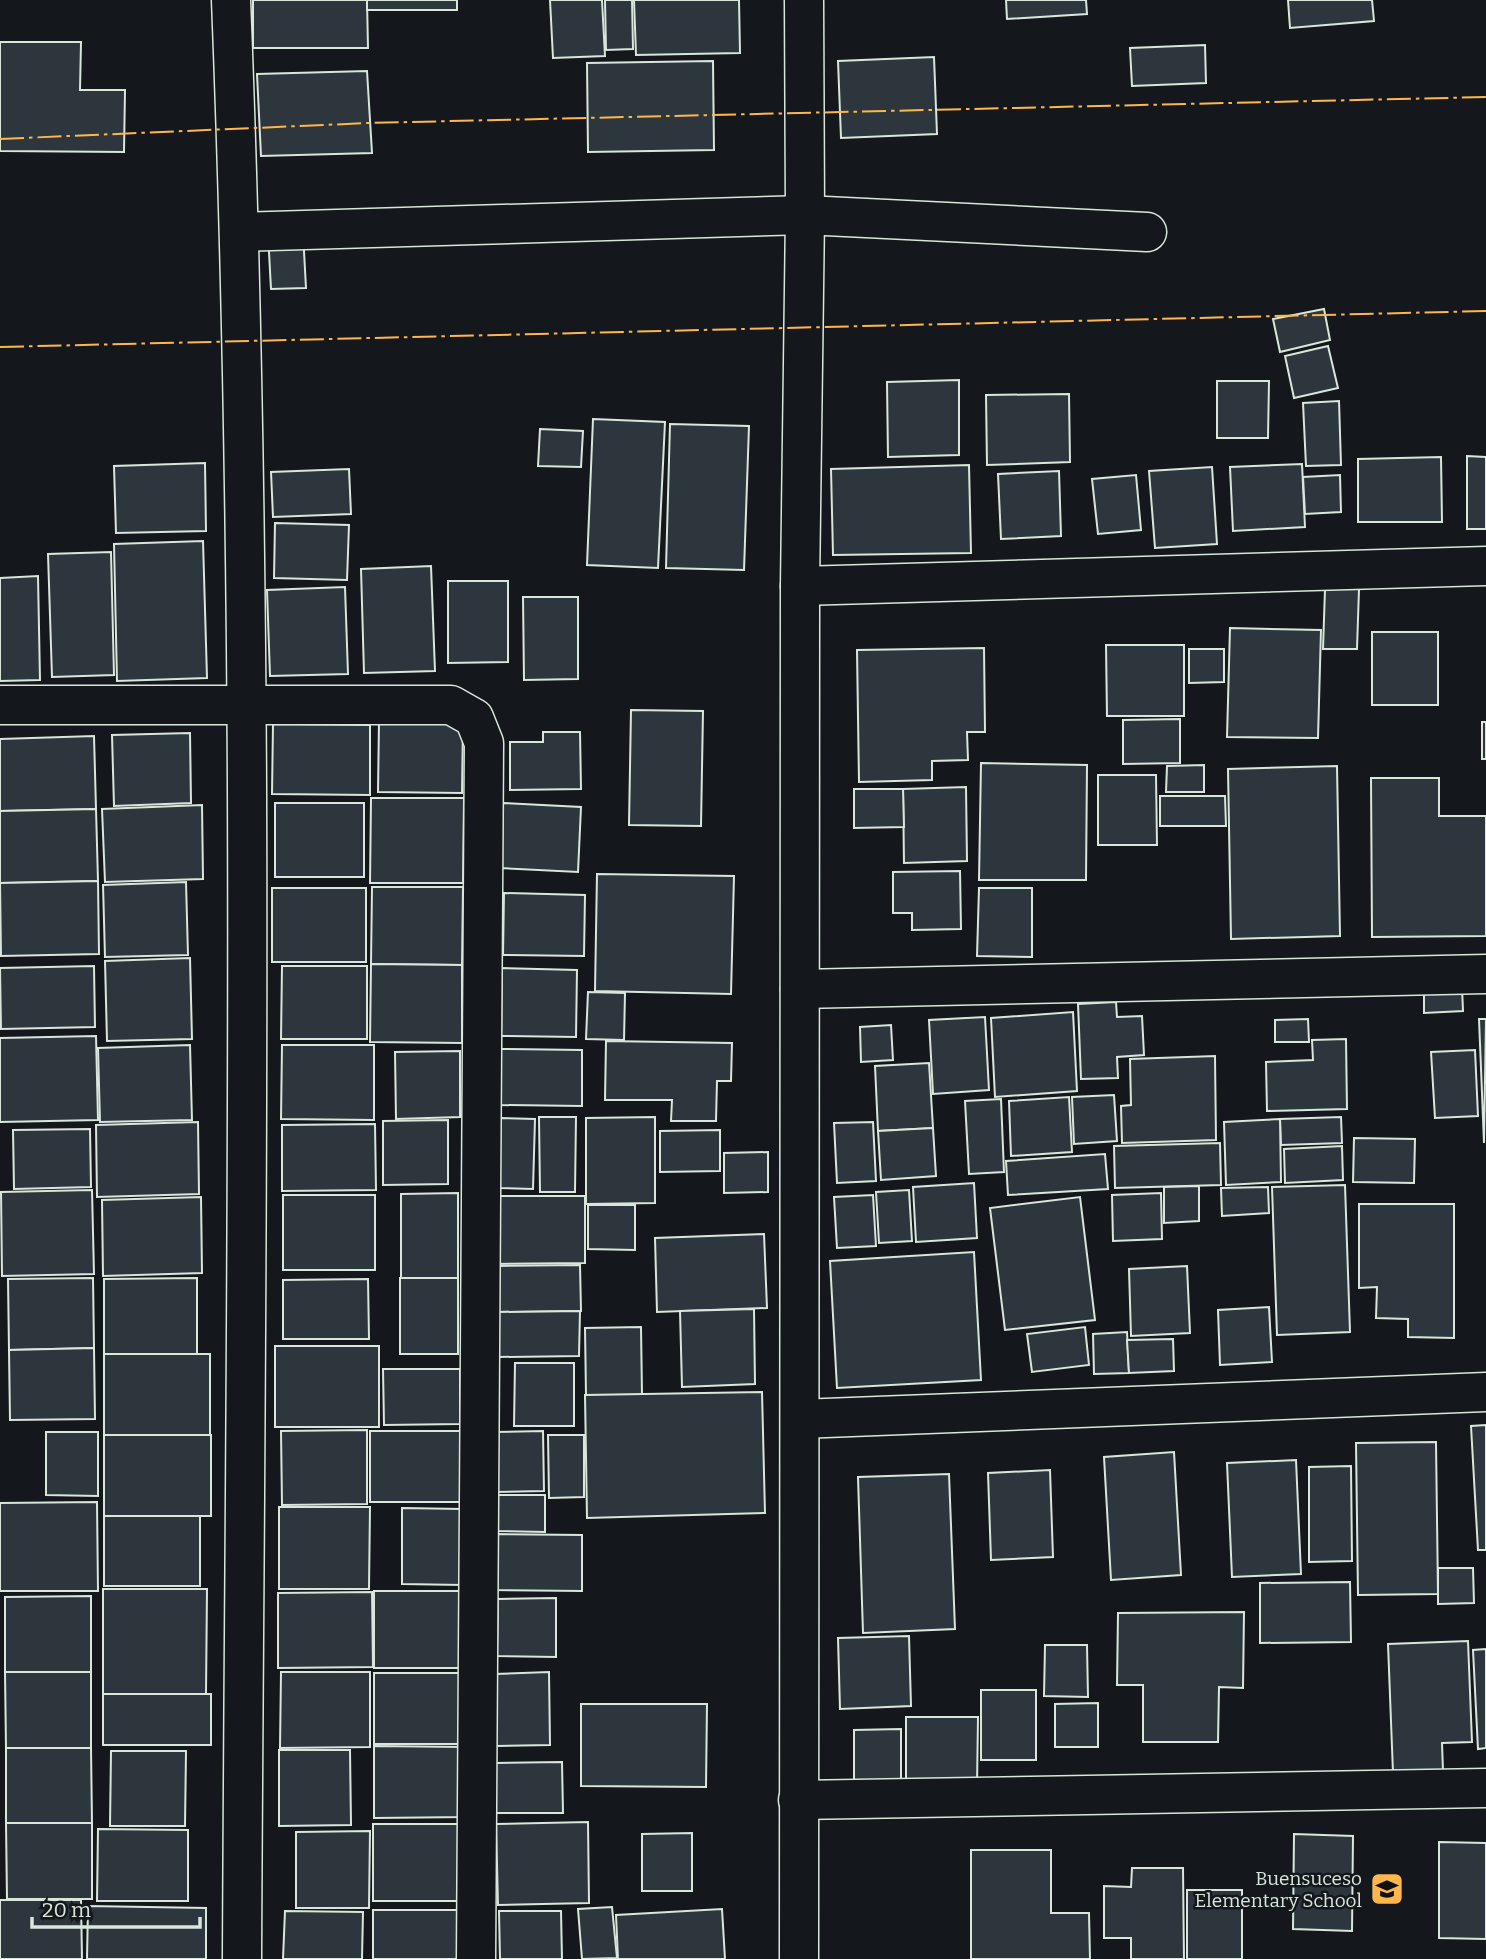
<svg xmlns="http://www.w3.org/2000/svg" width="1486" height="1959" font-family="Bitter,serif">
<rect width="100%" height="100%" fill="#14181c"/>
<!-- building -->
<g fill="#2c363c" stroke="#d8e6dc" stroke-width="2">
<path d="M253,0H367L368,48H253Z"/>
<rect x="367" y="0" width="90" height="10"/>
<path d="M550,0H602L605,56L553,58Z"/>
<path d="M605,0H632L633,49L606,50Z"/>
<path d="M634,0H739L740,53L636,55Z"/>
<path d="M1006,0H1086L1087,14L1007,19Z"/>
<path d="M1288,0H1372L1374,21L1290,28Z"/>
<path d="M0,42H81L80,90H125L124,152L0,151Z"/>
<path d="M1205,45L1206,83L1132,86L1130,48Z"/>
<path d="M934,57L937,134L841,138L838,61Z"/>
<path d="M713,61L714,150L588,152L587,63Z"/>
<path d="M367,71L372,153L261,156L257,74Z"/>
<path d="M303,233L306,288L271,289L268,234Z"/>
<path d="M1324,309L1330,340L1280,352L1273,319Z"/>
<path d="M1328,346L1338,388L1294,398L1285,356Z"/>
<path d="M959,380V455L888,457L887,382Z"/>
<path d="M1217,381H1269L1268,438H1217Z"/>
<path d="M1069,394L1070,462L987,465L986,395Z"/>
<path d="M1339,401L1341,465L1306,466L1303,403Z"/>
<path d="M593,419L665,422L658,568L587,565Z"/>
<path d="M670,424L749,426L744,570L666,568Z"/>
<path d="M540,429L583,431L581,467L538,466Z"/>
<path d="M1467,456L1486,457V529H1467Z"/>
<path d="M1441,457L1442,522H1358V459Z"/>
<path d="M205,463L206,531L116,533L114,466Z"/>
<path d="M1302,464L1305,527L1233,531L1230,467Z"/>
<path d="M969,465L971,553L833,555L831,469Z"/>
<path d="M1212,467L1217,544L1155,548L1149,471Z"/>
<path d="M349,469L351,514L273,517L271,472Z"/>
<path d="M1059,471L1061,536L1001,539L998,474Z"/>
<path d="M1136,475L1141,530L1098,534L1092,479Z"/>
<path d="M1340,475L1341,512L1305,514L1303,477Z"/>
<path d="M275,523L349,525L347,580L274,578Z"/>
<path d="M203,541L207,678L117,681L114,544Z"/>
<path d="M111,552L114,675L52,677L48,554Z"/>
<path d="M431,566L435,671L364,673L361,569Z"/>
<path d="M38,576L40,680L0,681V578Z"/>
<path d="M448,581H508V662L448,663Z"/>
<path d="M345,587L348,674L270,676L267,590Z"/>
<path d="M1325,589H1359L1357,649H1323Z"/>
<path d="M523,597H578V679L524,680Z"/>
<path d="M1230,628L1321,630L1318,738L1227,737Z"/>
<rect x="1372" y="632" width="66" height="73"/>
<path d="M1106,645H1184V716H1107Z"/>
<path d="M984,648L985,732H967L968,760L932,761V780L859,782L857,650Z"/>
<path d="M1189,649H1224V682L1189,683Z"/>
<path d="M631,710L703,711L701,826L629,825Z"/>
<path d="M1180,719V763L1123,764V720Z"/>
<path d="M379,722H463L462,793L378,792Z"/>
<rect x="1482" y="722" width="4" height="37"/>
<path d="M273,724L370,725V795L272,794Z"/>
<path d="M543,732H580L581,789L510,790V742H543Z"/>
<path d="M190,733L191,803L114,806L112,735Z"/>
<path d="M94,736L96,809L0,811V739Z"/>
<path d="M981,763L1087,765L1086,880H979Z"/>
<path d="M1204,765V792H1166L1167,766Z"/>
<path d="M1337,766L1340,936L1231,939L1228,769Z"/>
<path d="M1098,775H1156L1157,845H1098Z"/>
<path d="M1371,778H1439V816H1486V936L1372,937Z"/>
<path d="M966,787L967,861L904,863L903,789Z"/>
<path d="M854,789H903L904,827L854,828Z"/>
<path d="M1160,796H1225L1226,826H1160Z"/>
<path d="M371,798H464L463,883H370Z"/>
<rect x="275" y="803" width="89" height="74"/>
<path d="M503,803L581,807L578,872L500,868Z"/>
<path d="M202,805L203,879L105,882L102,809Z"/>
<path d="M96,809L98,881L0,883V811Z"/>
<path d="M960,871L961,929L912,930V913H893V872Z"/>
<path d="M597,874L734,876L731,994L595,991Z"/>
<path d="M98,881L99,954L1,956L0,883Z"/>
<path d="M186,882L188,955L105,957L103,885Z"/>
<path d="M372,887H463L462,965L371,964Z"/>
<rect x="272" y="888" width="94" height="74"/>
<path d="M979,888H1032V957L977,956Z"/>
<path d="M504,893L585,895L584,956L503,955Z"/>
<path d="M190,958L192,1039L107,1041L105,961Z"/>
<path d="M371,964L462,965V1043L370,1042Z"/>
<path d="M94,966L95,1027L1,1029L0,968Z"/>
<path d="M282,966H367V1039H281Z"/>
<path d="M502,968L577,970L576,1037L501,1036Z"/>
<path d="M1462,987L1463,1011L1424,1013V989Z"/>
<path d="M588,992L625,993L624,1040L586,1039Z"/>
<path d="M1116,1002L1117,1017L1142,1016L1144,1055L1117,1057L1118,1078L1081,1079L1078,1004Z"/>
<path d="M1073,1012L1077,1091L995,1097L991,1018Z"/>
<path d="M985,1017L989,1090L933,1094L929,1020Z"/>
<path d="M1308,1019L1309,1042H1275V1020Z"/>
<path d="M1479,1019H1486L1484,1143Z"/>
<path d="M891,1025L893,1060L861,1062L860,1027Z"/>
<path d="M96,1036L98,1120L0,1122V1038Z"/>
<path d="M1346,1039L1347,1109L1267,1111L1266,1062L1313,1060L1312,1040Z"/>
<path d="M606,1041L732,1043L731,1081H717L716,1121H671L672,1100H605Z"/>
<path d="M190,1045L192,1120L100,1122L98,1048Z"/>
<path d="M282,1045H374V1120L281,1119Z"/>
<path d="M501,1049L582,1050V1106L499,1105Z"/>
<path d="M1475,1050L1478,1116L1435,1118L1431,1052Z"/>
<path d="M460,1051V1117L396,1119L395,1052Z"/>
<path d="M1215,1056L1216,1140L1122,1143L1121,1106L1131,1105L1130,1059Z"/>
<path d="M929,1063L933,1128L878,1131L875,1066Z"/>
<path d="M1114,1095L1117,1141L1074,1144L1072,1097Z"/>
<path d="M1069,1097L1072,1152L1011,1156L1009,1101Z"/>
<path d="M1001,1099L1004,1172L969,1174L965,1101Z"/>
<path d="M539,1117H576L575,1192H540Z"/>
<path d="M655,1117V1203L586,1204V1118Z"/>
<path d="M1341,1117L1342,1143L1281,1145L1280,1119Z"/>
<path d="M500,1118L535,1119L533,1189L499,1188Z"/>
<path d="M1280,1119L1281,1182L1226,1185L1224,1122Z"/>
<path d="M448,1120V1184L383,1185V1121Z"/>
<path d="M198,1122L199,1194L97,1197L96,1125Z"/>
<path d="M873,1122L876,1181L837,1183L834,1123Z"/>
<path d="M375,1124L376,1190L282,1191V1125Z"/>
<path d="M933,1128L936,1176L881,1180L878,1131Z"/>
<path d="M90,1129L91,1187L14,1189L13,1130Z"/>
<path d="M720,1130V1171L660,1172V1131Z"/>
<path d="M1354,1138L1415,1139L1414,1183L1353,1182Z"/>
<path d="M1220,1143L1221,1185L1115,1188L1114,1146Z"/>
<path d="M1342,1146L1343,1180L1285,1183L1284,1149Z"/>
<path d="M768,1152V1192L724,1193V1153Z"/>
<path d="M1105,1154L1108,1189L1008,1195L1006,1161Z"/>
<path d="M974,1183L977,1238L916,1242L913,1187Z"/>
<path d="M1345,1185L1350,1332L1277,1335L1272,1187Z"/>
<path d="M1199,1186V1221L1164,1223V1187Z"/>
<path d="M1268,1187L1269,1213L1222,1216L1221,1188Z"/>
<path d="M92,1190L94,1274L2,1276L1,1192Z"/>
<path d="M909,1190L912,1241L879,1243L876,1192Z"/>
<path d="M458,1193V1278H401V1194Z"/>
<path d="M1161,1193L1162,1239L1113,1241L1112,1195Z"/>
<rect x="283" y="1195" width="92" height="75"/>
<path d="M873,1195L876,1246L837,1248L834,1197Z"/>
<path d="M495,1196H585V1263L495,1264Z"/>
<path d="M201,1197L202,1273L103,1276L102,1200Z"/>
<path d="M1080,1197L1095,1320L1005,1330L990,1208Z"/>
<path d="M1359,1204H1454V1338L1408,1337V1319L1376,1318L1377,1287L1359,1288Z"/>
<path d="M588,1205H635V1250L588,1249Z"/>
<path d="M764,1234L767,1308L657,1312L655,1238Z"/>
<path d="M974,1252L981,1380L837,1388L830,1261Z"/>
<path d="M580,1265L581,1311L498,1312L496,1266Z"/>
<path d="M1187,1266L1190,1333L1131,1336L1129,1269Z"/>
<path d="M93,1278L94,1348L9,1350L8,1279Z"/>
<path d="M197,1278V1354H104V1279Z"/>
<rect x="400" y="1278" width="58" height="76"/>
<path d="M368,1279L369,1339H283V1280Z"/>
<path d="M1269,1307L1272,1362L1220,1365L1218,1310Z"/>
<path d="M754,1309L755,1384L682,1387L680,1311Z"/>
<path d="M580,1311L579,1356L498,1357V1312Z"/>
<path d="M641,1327L642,1395H586L585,1328Z"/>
<path d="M1085,1327L1089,1365L1032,1372L1027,1334Z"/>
<path d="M1127,1332L1129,1373L1094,1374L1093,1334Z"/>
<path d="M1173,1339L1174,1371L1129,1373L1127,1340Z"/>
<rect x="275" y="1346" width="104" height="81"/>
<path d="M94,1348L95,1419L10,1420L9,1350Z"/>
<path d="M104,1354H210V1436L104,1435Z"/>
<path d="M515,1363H574V1426H514Z"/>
<path d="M383,1369H460V1424L384,1425Z"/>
<path d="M762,1392L765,1513L587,1518L585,1395Z"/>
<path d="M1486,1425V1550H1478L1471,1426Z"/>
<path d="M367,1430V1504L282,1505L281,1431Z"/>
<rect x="370" y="1431" width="91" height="71"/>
<path d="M543,1431L544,1491L495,1492L494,1432Z"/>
<path d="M46,1432H98V1496L46,1495Z"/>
<rect x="104" y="1435" width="107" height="81"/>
<path d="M548,1435H584V1497L549,1498Z"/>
<path d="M1436,1442L1438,1594L1358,1595L1356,1443Z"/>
<path d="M1174,1452L1181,1575L1111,1580L1104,1457Z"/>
<path d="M1296,1460L1301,1574L1232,1577L1227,1463Z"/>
<path d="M1351,1466L1352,1561L1309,1562V1467Z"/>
<path d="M1050,1470L1053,1557L991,1560L988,1473Z"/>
<path d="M949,1474L955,1629L863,1633L858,1477Z"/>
<path d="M496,1495H545V1532L495,1531Z"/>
<path d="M97,1502L98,1591H0V1503Z"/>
<path d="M279,1507H370L369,1589H279Z"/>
<path d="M402,1508L462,1509V1585L402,1584Z"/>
<rect x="104" y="1516" width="96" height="70"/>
<path d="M496,1534L582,1535V1591L495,1590Z"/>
<path d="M1438,1568H1473L1474,1603L1438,1604Z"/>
<path d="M1350,1582L1351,1642L1260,1643V1583Z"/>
<path d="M103,1589H207L206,1694H103Z"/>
<rect x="374" y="1591" width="86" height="77"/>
<path d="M372,1592L373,1667L278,1668V1593Z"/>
<path d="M91,1596V1672H5V1597Z"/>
<path d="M556,1598V1657L497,1656L498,1599Z"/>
<path d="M1244,1612L1243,1688L1219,1687L1218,1742H1143V1685H1117L1118,1613Z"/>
<path d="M909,1636L911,1706L840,1709L838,1638Z"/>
<path d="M1468,1641L1472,1742L1442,1743L1443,1771L1393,1773L1388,1644Z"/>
<path d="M1045,1645H1087L1088,1697L1044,1696Z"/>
<path d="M1486,1649V1748L1478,1749L1473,1650Z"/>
<path d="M5,1672H91V1748H6Z"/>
<path d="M281,1672H370V1747L280,1748Z"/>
<path d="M549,1672L550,1745L496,1746L495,1674Z"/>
<rect x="374" y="1673" width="90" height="71"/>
<rect x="981" y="1690" width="55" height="70"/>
<rect x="103" y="1694" width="108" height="51"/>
<path d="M1098,1703V1747H1055V1704Z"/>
<path d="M581,1704H707L706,1787L581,1786Z"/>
<path d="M906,1717H978L977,1787H906Z"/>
<path d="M901,1729V1789L854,1790V1730Z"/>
<path d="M374,1746L466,1747L467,1817L374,1818Z"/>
<path d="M6,1748H91L92,1823H6Z"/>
<path d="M279,1750H350L351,1825L279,1826Z"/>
<path d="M111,1751H186L185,1826H110Z"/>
<path d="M562,1762L563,1813H496V1763Z"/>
<path d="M588,1822L589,1903L498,1905L496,1824Z"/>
<path d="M6,1823H92V1899H7Z"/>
<path d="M373,1824H468L469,1901H373Z"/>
<path d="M98,1829L188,1830V1901H97Z"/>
<path d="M370,1831L369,1908H296V1832Z"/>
<path d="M692,1833V1891H642V1834Z"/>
<path d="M1294,1834L1353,1836L1352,1931L1293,1929Z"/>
<path d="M1439,1842L1486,1843V1939L1439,1938Z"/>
<path d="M971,1850H1051V1913H1089L1090,1959H971Z"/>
<path d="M1132,1868H1183L1184,1959H1131V1938H1104V1886L1131,1887Z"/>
<rect x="1187" y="1890" width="55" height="69"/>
<path d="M0,1900H81L82,1959H0Z"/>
<path d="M88,1906L206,1908V1959H87Z"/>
<path d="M612,1907L617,1958L582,1959L578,1909Z"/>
<path d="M722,1909L725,1959H618L616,1915Z"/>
<rect x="373" y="1910" width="95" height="49"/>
<path d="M285,1911L363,1912L362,1959H283Z"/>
<path d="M499,1911H561L562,1959H500Z"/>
</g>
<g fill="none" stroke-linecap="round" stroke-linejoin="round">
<defs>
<g id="minor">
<path d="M231,0C257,653 245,1306 242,1959"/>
<path d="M240,232L805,215L1147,232"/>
<path d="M800,586L1486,566"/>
<path d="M0,705H451L474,718L484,743L476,1959"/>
<path d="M800,989L1486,974"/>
<path d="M800,1419L1486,1392"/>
<path d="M798,1800L1486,1788"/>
<path d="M799,1959L800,586L805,215L804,0"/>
</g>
</defs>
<!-- minor casing -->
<use href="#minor" stroke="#d8e6dc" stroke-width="41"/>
<!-- minor -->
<use href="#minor" stroke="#14181c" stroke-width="38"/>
<!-- power -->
<g stroke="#ffb74d" stroke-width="2" stroke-dasharray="24 5 3.5 5" stroke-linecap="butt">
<path d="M0,139L369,123L1486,97"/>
<path d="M0,347L1486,311"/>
</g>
</g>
<!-- icons -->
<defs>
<symbol id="school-square" viewBox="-11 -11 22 22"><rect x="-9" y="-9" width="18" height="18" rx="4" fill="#ffb74d" stroke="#14181c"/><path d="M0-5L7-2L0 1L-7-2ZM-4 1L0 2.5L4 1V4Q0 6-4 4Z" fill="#111"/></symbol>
</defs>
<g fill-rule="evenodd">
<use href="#school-square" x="1368" y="1870" width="38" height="38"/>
</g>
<g text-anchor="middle" stroke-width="5" stroke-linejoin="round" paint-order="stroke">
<!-- poi labels -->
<g font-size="19" fill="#d8e6dc" stroke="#14181c" text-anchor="end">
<text x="1362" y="1885">Buensuceso<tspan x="1362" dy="22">Elementary School</tspan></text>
</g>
</g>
<!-- scale -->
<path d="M32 1917v10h168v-10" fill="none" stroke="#d8e6dc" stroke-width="3.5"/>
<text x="42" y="1917" font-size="21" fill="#d8e6dc" stroke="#14181c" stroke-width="5" paint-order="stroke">20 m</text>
</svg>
